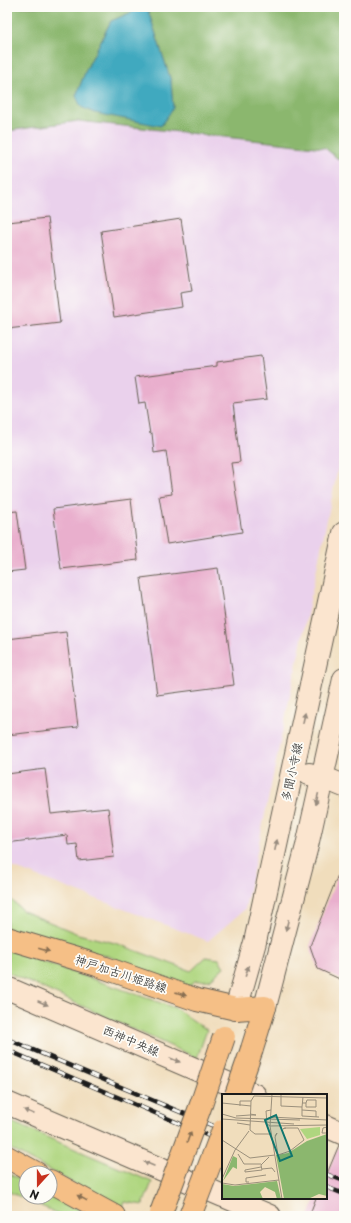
<svg xmlns="http://www.w3.org/2000/svg" width="351" height="1223" font-family="'Playpen Sans','Klee One',sans-serif">
<rect width="100%" height="100%" fill="#fdfcf7"/>
<filter id="ink" filterUnits="userSpaceOnUse"><feTurbulence type="fractalNoise" baseFrequency=".025" numOctaves="2"/><feDisplacementMap in="SourceGraphic" scale="8" xChannelSelector="R" yChannelSelector="G"/><feConvolveMatrix kernelMatrix="1 2 1 2 8 2 1 2 1" color-interpolation-filters="sRGB"/></filter>
<filter id="wash" filterUnits="userSpaceOnUse"><feTurbulence type="fractalNoise" baseFrequency=".012" numOctaves="4" result="noise"/><feDisplacementMap in="SourceGraphic" scale="16" xChannelSelector="R" yChannelSelector="G"/><feGaussianBlur stdDeviation="0.9" result="paint"/><feColorMatrix in="noise" values="0 0 0 0 0 0 0 0 0 0 0 0 0 0 0 0 0 1.4 0 .05"/><feComposite in="paint" operator="in"/></filter>
<g filter="url(#wash)">
<rect width="100%" height="100%" fill="#f0ddbc"/>
<!-- built -->
<path fill="#ead1ec" d="M78,121L325,148L344,164V439L245,909L208,941L7,865V131Z"/>
<!-- green -->
<g fill="#afd67f" stroke="#66794e">
<path d="M7,896L23,911L78,934L115,943L191,971L206,957L219,959L224,967L210,980L195,981L188,987L108,956L61,948L7,929Z"/>
<path d="M7,949L175,1008L207,1030L197,1058L7,972Z"/>
<path d="M7,1120L152,1182L143,1205L125,1202L122,1210L7,1147Z"/>
<path d="M7,1173L26,1182V1197H50V1194L92,1216H64L7,1191Z"/>
</g>
<!-- forest -->
<path fill="#8bb76e" stroke="#546a45" d="M7,7H144L111,21L86,70L76,96L173,108L171,81L147,7H344V164L325,148L78,121L7,131Z"/>
<!-- water -->
<path fill="#3fa9bf" stroke="#2e626e" d="M144,7H147L171,81L173,108L161,126L95,113L81,107L76,96L86,70L111,21Z"/>
<g id="blocks">
<!-- building -->
<g fill="#e9afcd">
<path d="M47,218L60,323L7,329V222Z"/>
<path d="M181,219L192,291L180,293L182,307L114,317L101,231Z"/>
<path d="M261,356L267,399L233,403L240,462L231,463L242,532L167,544L159,496L172,494L166,451L154,453L152,433L150,434L145,403L139,404L135,377L217,366V362Z"/>
<path d="M131,499L138,560L61,569L53,509Z"/>
<path d="M17,511L25,570L7,572V512Z"/>
<path d="M218,568L234,685L157,695L141,578Z"/>
<path d="M66,632L78,727L7,735V639Z"/>
<path d="M45,769L51,814L108,808L114,857L79,861L77,844L68,845L67,835L7,843V774Z"/>
<path d="M343,862H344V981L318,969L310,946Z"/>
<path d="M339,1145L344,1146V1216H309L316,1198H326V1176Z"/>
</g>
</g>
</g>
<g filter="url(#ink)">
<use href="#blocks" fill-opacity="0" stroke="#666054" stroke-width="1"/>
<g fill="none" stroke-linecap="round" stroke-linejoin="round">
<defs>
<g id="secondary">
<path d="M309,774L322,777L344,786"/>
<path d="M7,988L255,1095"/>
<path d="M265,1007L307,846L344,679"/>
<path d="M236,1009L255,942L344,533"/>
<path d="M7,1103L223,1196"/>
<path d="M326,1126L344,1134"/>
<path d="M228,1198L270,1216"/>
</g>
<g id="primary">
<path d="M7,938L97,965L197,1000L236,1009L265,1007L252,1049"/>
<path d="M7,1157L36,1173"/>
<path d="M50,1181L114,1216"/>
</g>
</defs>
<!-- secondary casing -->
<use href="#secondary" stroke="#666054" stroke-width="24"/>
<!-- primary casing -->
<use href="#primary" stroke="#666054" stroke-width="24"/>
<!-- secondary -->
<use href="#secondary" stroke="#fbe5cf" stroke-width="22"/>
<!-- primary -->
<use href="#primary" stroke="#f5bf86" stroke-width="22"/>
<defs>
<g id="rail">
<path d="M7,1039L223,1130"/>
<path d="M7,1050L223,1142"/>
<path d="M326,1174L344,1181"/>
<path d="M326,1187L344,1194"/>
</g>
</defs>
<!-- rail casing -->
<use href="#rail" stroke="#1c1c1c" stroke-width="4.5"/>
<!-- rail -->
<use href="#rail" stroke="#fdfcf7" stroke-width="3" stroke-dasharray="9" stroke-linecap="butt"/>
<defs>
<g id="primary-bridge">
<path d="M236,1095L252,1049"/>
<path d="M161,1213L202,1102L224,1037"/>
<path d="M190,1216L223,1130"/>
</g>
</defs>
<!-- primary-bridge casing -->
<use href="#primary-bridge" stroke="#666054" stroke-width="24" stroke-linecap="butt"/>
<!-- primary-bridge -->
<use href="#primary-bridge" stroke="#f5bf86" stroke-width="22"/>
</g>
<!-- one-way arrows -->
<defs><path id="oneway-solid" d="M-6-.8H1V-3.2L6.5 0L1 3.2V.8H-6Z"/></defs>
<g fill="#978b7e">
<use href="#oneway-solid" transform="translate(304 718) rotate(-78)"/>
<use href="#oneway-solid" transform="translate(317 799) rotate(104)"/>
<use href="#oneway-solid" transform="translate(276 845) rotate(-78)"/>
<use href="#oneway-solid" transform="translate(287 925) rotate(104)"/>
<use href="#oneway-solid" transform="translate(247 971) rotate(-73)"/>
<use href="#oneway-solid" transform="translate(43 1003) rotate(23)"/>
<use href="#oneway-solid" transform="translate(175 1060) rotate(23)"/>
<use href="#oneway-solid" transform="translate(29 1112) rotate(-157)"/>
<use href="#oneway-solid" transform="translate(149 1164) rotate(-157)"/>
</g>
<g fill="#886e51">
<use href="#oneway-solid" transform="translate(44 950) rotate(16)"/>
<use href="#oneway-solid" transform="translate(181 994) rotate(19)"/>
<use href="#oneway-solid" transform="translate(189 1137) rotate(-70)"/>
<use href="#oneway-solid" transform="translate(82 1198) rotate(-151)"/>
</g>
</g>
<g text-anchor="middle" stroke-width="3.5" stroke-linejoin="round" paint-order="stroke">
<!-- street labels -->
<g font-size="12" fill="#1c1c1c" stroke="#fdfcf7">
<text transform="translate(292 772) rotate(-78)" y="4">多聞小寺線</text>
<text transform="translate(121 974) rotate(18)" y="4">神戸加古川姫路線</text>
<text transform="translate(131 1041) rotate(23)" y="4">西神中央線</text>
</g>
</g>
<!-- overview -->
<g transform="translate(222 1094)">
<rect width="105" height="105" fill="#f0ddbc"/>
<path d="M98,33V41L85,45L78,35Z" fill="#afd67f"/>
<path d="M105,40V102L97,100L86,105H62L54,61L66,59L85,47ZM11,62L15,64V75L11,73L1,87ZM55,87L59,105H55L53,98L43,93L38,98L41,105H0V90L12,92Z" fill="#8bb76e"/>
<path fill="none" stroke="#9b907c" stroke-width="1" d="M50,0L48,32L105,31M59,0V12L80,13L81,3M0,9L29,12M80,9H84V13H94V6H85L84,9M18,12V7H29M80,13V22L97,23M49,16L44,17L45,30L48,32L60,105M80,16L94,17V23M0,20L14,24L78,26M28,21H34L28,20M14,22L28,21M49,23L105,26M0,25L72,30M15,29L28,31M105,33L101,34L100,39H105M50,40H33L28,36L29,7L32,2L105,4M53,42L55,39L53,43L56,61L68,57L82,46L76,34H62L61,35L64,34M0,46L28,64L53,61M16,60L22,70H39M41,69L39,71L47,63M39,71L40,76L23,78V76L39,73M40,75L50,74L53,78M0,85L13,56L27,37M27,88H24V84L44,81M0,89L13,91L57,86"/>
<path fill="#0f766e" fill-opacity="0.15" stroke="#0f766e" stroke-width="2" d="M54,21L70,62L58,67L43,26Z"/>
<rect width="105" height="105" fill="none" stroke="#1c1c1c" stroke-width="2"/>
</g>
<!-- margin -->
<rect width="351" height="1223" fill="none" stroke="#fdfcf7" stroke-width="24"/>
<!-- north arrow -->
<g transform="translate(38 1185) rotate(201)"><circle r="19" fill="#fdfcf7" stroke="#a3a29f"/>
<path d="M0-3L7 15L0 10L-7 15Z" fill="#c8321e"/>
<text y="-6" font-size="11" font-weight="bold" text-anchor="middle" fill="#1c1c1c">N</text>
</g>
</svg>
